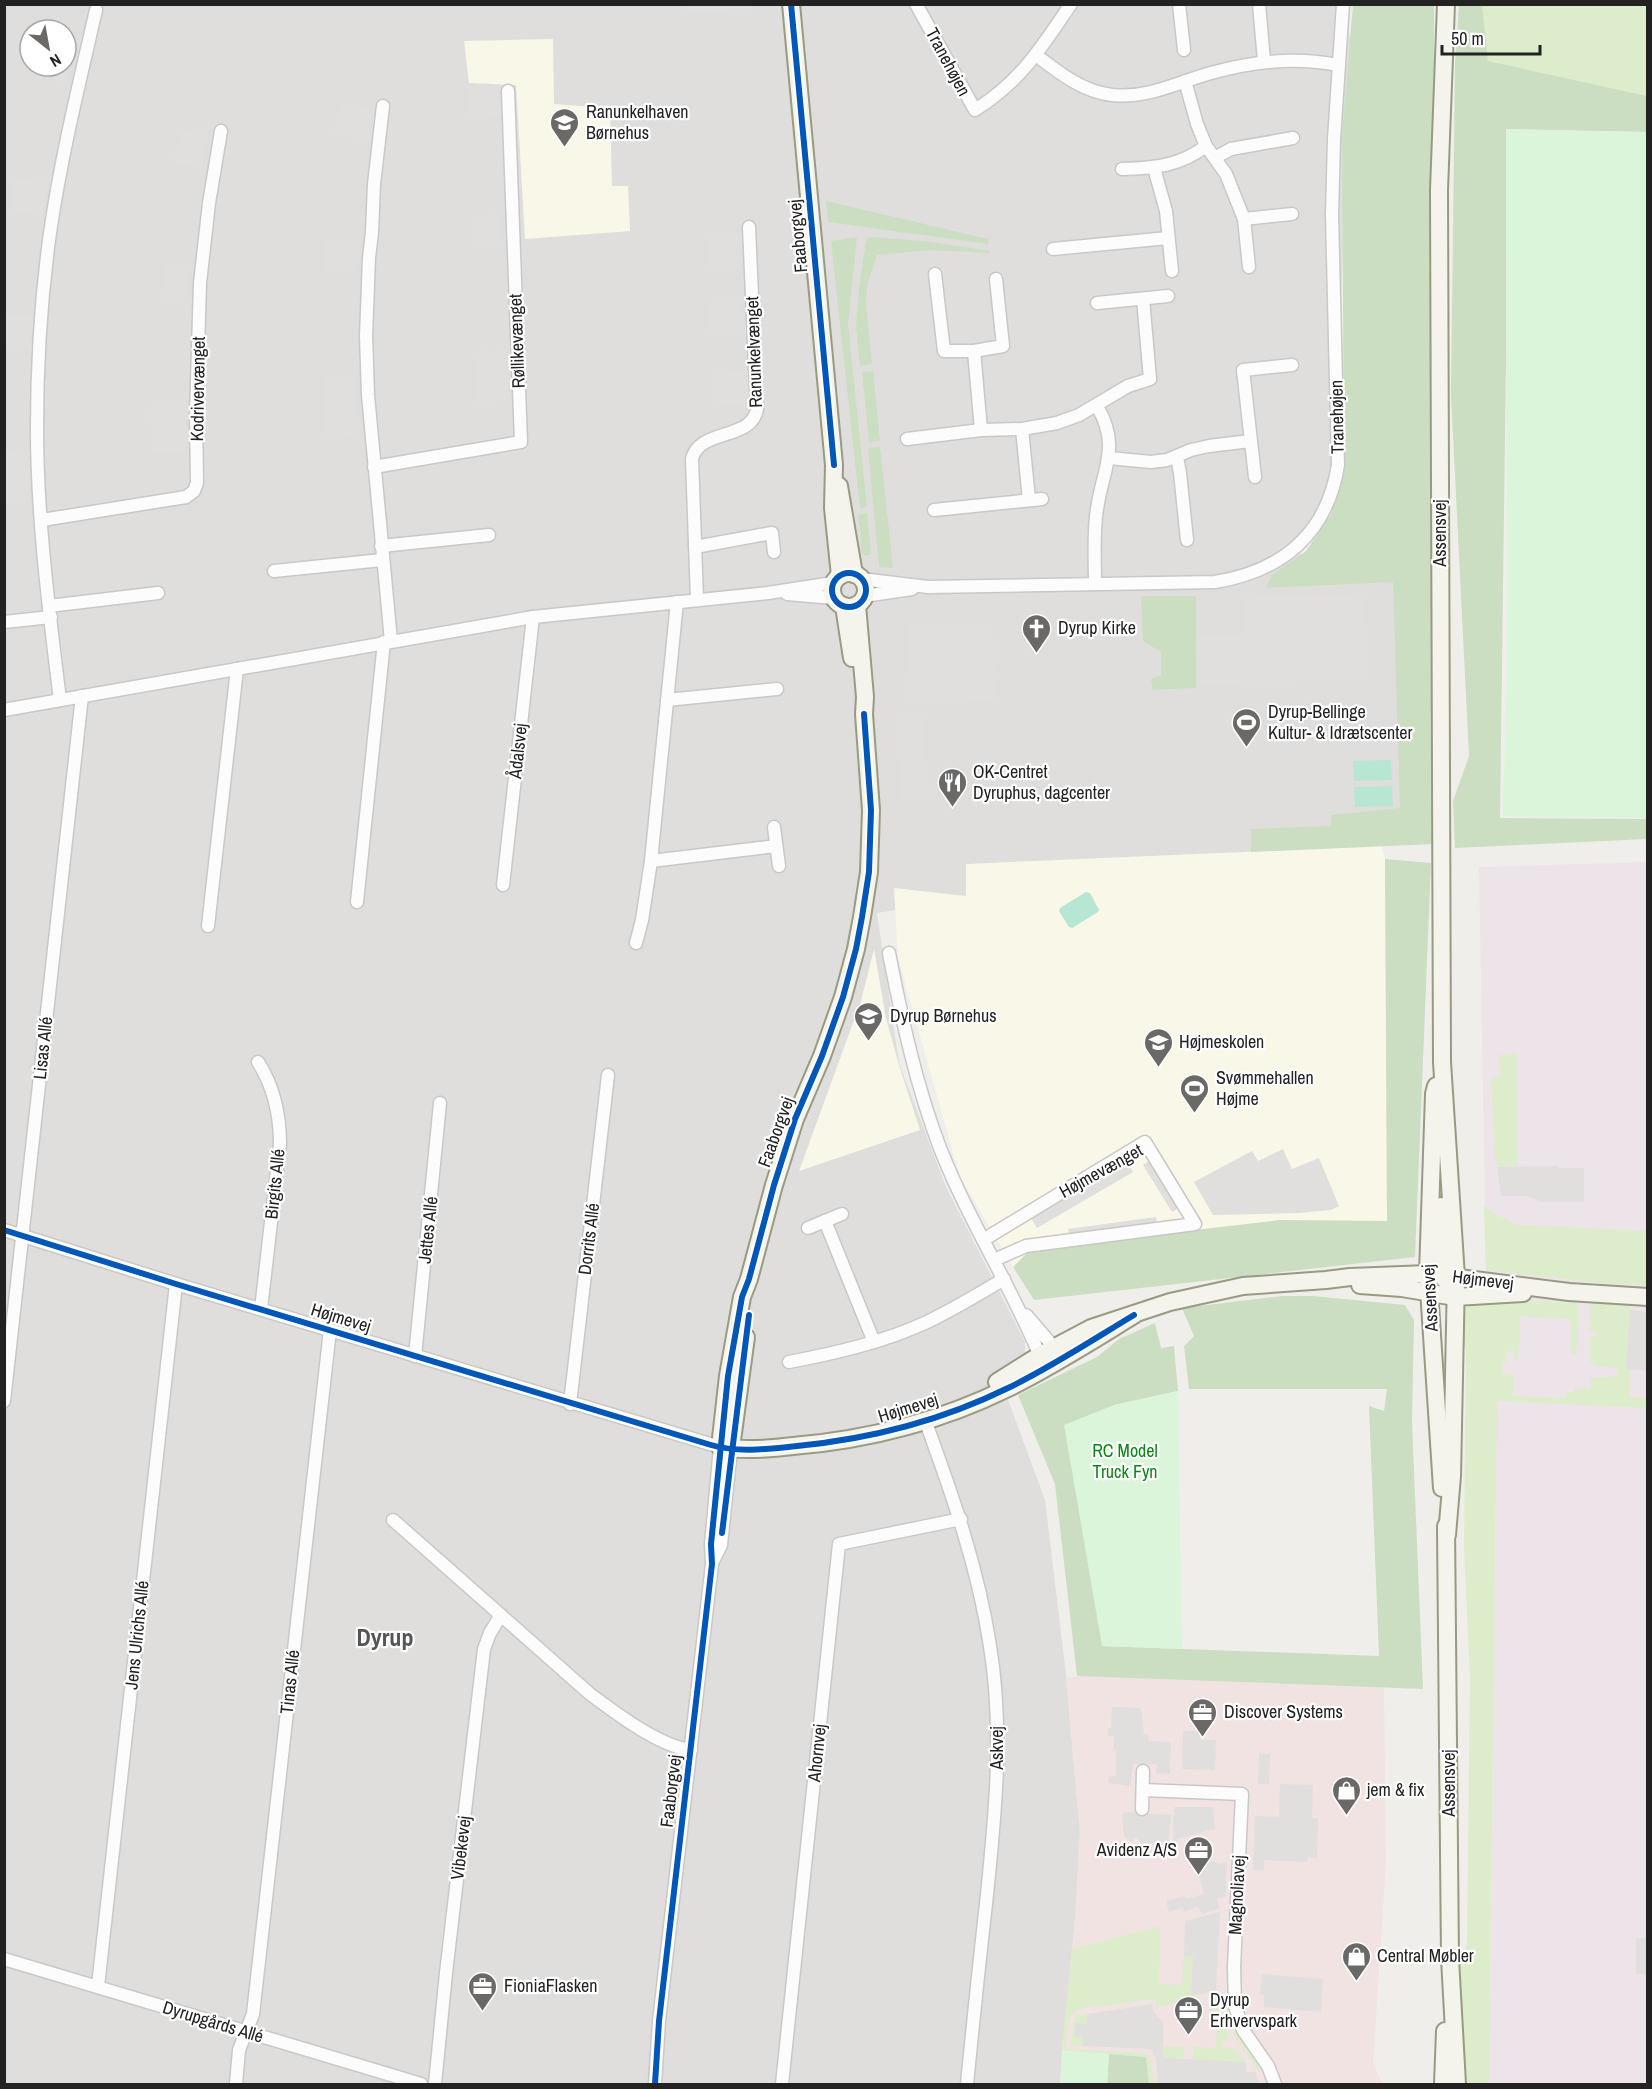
<svg xmlns="http://www.w3.org/2000/svg" width="1652" height="2089" font-family="'Archivo Narrow',sans-serif">
<rect width="100%" height="100%" fill="#f0eeeb"/>
<!-- residential -->
<path fill="#dfdedc" fill-rule="evenodd" d="M5,5H1342L1350,38L1335,479L1301,542L1300,573L1405,568L1415,827L877,913L899,1063L946,1187L1025,1342V1353L1018,1361L999,1375L1045,1500L1066,1674L1080,1833L1076,1908L1060,2084H5ZM30,30H66V66H30Z"/>
<!-- commercial -->
<path fill="#f1e3e1" d="M1081,1676L1384,1688L1386,1864L1373,2063L1383,2084H1149L1146,2057L1062,2050L1076,1908L1080,1833L1066,1678Z"/>
<!-- industrial -->
<path fill="#ede4e9" d="M1647,862V2084H1489L1496,1496L1482,1486L1471,1310L1486,1270L1479,867Z"/>
<!-- education -->
<g fill="#f8f7e8">
<path d="M553,39L554,104L610,108L612,186H628L630,231L525,239L516,85L469,83L464,41Z"/>
<path d="M1381,846L1385,859L1387,1221L1284,1220L1032,1249L1013,1267L960,1177L898,958L894,888L966,896V864Z"/>
<path d="M874,949L886,1018L899,1065L920,1130L799,1171L861,1001Z"/>
</g>
<!-- grass -->
<g fill="#ddeccb">
<path d="M1482,5H1647V96L1488,61Z"/>
<path d="M1517,1053V1166L1497,1167L1494,1147L1491,1078L1492,1076H1500L1499,1055Z"/>
<path d="M1484,1205L1495,1214L1517,1225L1647,1231V1285L1599,1283L1486,1270Z"/>
<path d="M1506,1299L1577,1303L1579,1308L1576,1355L1571,1354V1319L1520,1316V1346L1516,1361L1514,1360V1351H1507L1506,1363H1503L1502,1374H1513V1396L1565,1398L1566,1392H1574V1388L1591,1389V1378L1616,1376L1618,1373L1617,1368L1596,1366L1590,1362L1589,1337H1595L1596,1331H1589L1591,1306L1593,1303L1629,1305L1631,1309L1626,1369L1630,1370L1629,1397L1648,1398L1647,1408L1497,1401L1489,2084H1463L1460,1966L1467,1944L1470,1677L1464,1549L1466,1347H1459C1460,1300 1461,1305 1506,1299Z"/>
<path d="M1160,1926L1159,1984L1182,1985L1184,1956H1193L1191,1995L1211,1992L1157,2007L1155,1999L1077,2009C1066,2018 1067,2036 1066,2049L1146,2053L1151,2059L1154,2084H1149L1146,2057L1062,2050L1072,1949Z"/>
<path d="M1225,2006L1229,2008C1236,2031 1247,2048 1261,2068L1259,2072L1234,2035Z"/>
<path d="M1218,2007L1230,2040L1222,2042V2047L1235,2049L1246,2062L1193,2060V2047L1216,2048L1217,2024L1207,2023V2022L1218,2018L1217,2012H1211L1210,2010Z"/>
<path d="M1087,2014V2024H1075L1084,2037L1083,2046H1070L1075,2015Z"/>
<path d="M1163,2046L1184,2047V2059L1162,2058Z"/>
</g>
<!-- forest -->
<g fill="#cbdec1">
<path d="M1482,4L1488,61L1647,96V132L1506,129V361L1500,818L1647,819V839L1455,848L1453,801L1469,756L1451,395L1455,65L1459,5Z"/>
<path d="M1353,5H1434V844L1251,852V829L1331,826V815L1400,808L1393,582L1266,588L1272,575L1306,551L1331,514L1344,470L1342,135Z"/>
<path d="M826,201L988,239L989,244L828,222Z"/>
<path d="M857,237L848,324L867,507L860,508L831,241Z"/>
<path d="M869,237L923,241L990,251V253L929,250L877,255L867,285L866,304L872,364L860,366L856,327L859,287L866,241Z"/>
<path d="M873,371L880,441L869,442L862,372Z"/>
<path d="M880,447L893,568L879,567L868,448Z"/>
<path d="M867,513L871,554L865,556L862,553L858,515Z"/>
<path d="M1141,596H1196V688L1153,690L1151,679L1161,675V652L1143,641Z"/>
<path d="M1385,859L1431,863L1415,1257L1034,1300L1013,1267L1031,1249L1280,1220L1387,1221Z"/>
<path d="M1283,1296H1313L1405,1305L1414,1320L1412,1422L1423,1689L1077,1676L1055,1484L1018,1395L1097,1357L1119,1339L1155,1323L1161,1348L1174,1346L1178,1391L1114,1405L1102,1646L1379,1656L1369,1406L1384,1411L1387,1389H1189L1184,1346L1194,1336L1182,1308Z"/>
<path d="M1109,2054L1146,2057L1149,2084H1107Z"/>
</g>
<!-- park -->
<g fill="#daf5da">
<path d="M1506,129L1647,132V818L1503,816L1507,673Z"/>
<path d="M1178,1391L1182,1649L1102,1646L1064,1425L1114,1405Z"/>
<path d="M1062,2050L1109,2054L1107,2084H1060Z"/>
</g>
<!-- pitch -->
<g fill="#b7e6d2">
<path d="M1391,760L1392,780L1354,781L1353,761Z"/>
<path d="M1392,786L1393,806L1355,807L1354,787Z"/>
<path d="M1086,892L1090,893L1099,910L1098,912L1072,928L1069,927L1059,911L1060,908Z"/>
</g>
<!-- parking -->
<g fill="#e0dfde">
<path d="M682,5H755V9L683,13Z"/>
<path d="M66,52L75,54L68,84L34,75L37,66H66Z"/>
<path d="M497,86L498,117L469,118L468,87Z"/>
<path d="M339,103L372,108L368,139L334,135Z"/>
<path d="M180,131L208,136L203,167L174,162Z"/>
<path d="M14,178L48,184L43,215L9,210Z"/>
<path d="M500,215L502,246L473,247L472,216Z"/>
<path d="M706,234H738L739,265L706,266Z"/>
<path d="M324,239L359,241L358,272L323,270Z"/>
<path d="M163,265L190,266L188,298L161,297Z"/>
<path d="M742,302L743,334H710V303Z"/>
<path d="M4,314L32,316L29,347L5,345Z"/>
<path d="M505,351L508,400L476,402L473,352Z"/>
<path d="M745,373V405H713L712,374Z"/>
<path d="M357,376L359,437L326,438L324,377Z"/>
<path d="M151,401H185L186,452H152Z"/>
<path d="M27,450L29,503L5,504V451Z"/>
<path d="M1365,594L1368,678L1200,684L1198,636L1246,635L1245,598Z"/>
<path d="M908,625H992L995,701L911,703Z"/>
<path d="M921,712L930,798L898,800L897,713Z"/>
<path d="M1283,1149L1292,1169L1319,1158L1339,1206L1331,1210L1300,1213L1213,1215L1194,1182L1252,1151L1258,1161Z"/>
<path d="M1123,1155L1133,1172L1037,1228L1028,1213Z"/>
<path d="M1155,1157L1184,1205L1172,1212L1143,1165Z"/>
<path d="M1558,1166V1168H1584V1202H1541L1527,1196H1501L1497,1167Z"/>
<path d="M1156,1217L1158,1229L1070,1240L1068,1229Z"/>
<path d="M1630,1310L1647,1312V1371L1626,1369Z"/>
<path d="M1112,1707L1141,1708L1144,1734H1148L1149,1741L1171,1742L1170,1774L1156,1773L1157,1764H1133L1130,1786L1108,1783L1109,1776H1116V1751L1114,1750V1736H1108V1729L1111,1728Z"/>
<path d="M1183,1731H1201L1200,1740H1216L1215,1770L1182,1769Z"/>
<path d="M1259,1753L1270,1754L1269,1784H1258Z"/>
<path d="M1280,1784L1313,1785L1312,1818H1318L1317,1858L1308,1857L1307,1862L1264,1860V1870H1253L1255,1816L1279,1817Z"/>
<path d="M1174,1807H1213L1215,1829L1177,1839L1178,1846L1173,1847Z"/>
<path d="M1124,1812L1171,1815L1168,1843L1141,1844L1136,1837L1131,1842L1124,1836L1122,1815Z"/>
<path d="M1213,1861L1219,1864L1227,1861L1226,1896L1217,1899L1220,1908L1202,1914L1198,1906L1184,1912L1183,1908L1169,1912L1166,1901L1185,1896L1186,1899L1204,1894L1196,1864Z"/>
<path d="M1220,1912L1216,1991L1191,1995L1193,1957L1184,1956L1185,1921Z"/>
<path d="M1636,1938H1647V1975L1636,1974Z"/>
<path d="M1262,1974L1323,1979L1321,2012L1264,2007V1995L1260,1994Z"/>
<path d="M1152,2004L1153,2012L1163,2022V2058L1246,2062V2072H1256L1259,2084L1188,2083V2084H1158L1156,2058L1151,2049L1083,2046V2037H1074L1075,2023L1087,2024V2014Z"/>
</g>
<g fill="none" stroke-linecap="round" stroke-linejoin="round">
<defs>
<g id="street">
<path d="M916,4L975,110C1021,81 1041,48 1071,4"/>
<path d="M1179,4L1184,50"/>
<path d="M1259,4L1264,61"/>
<path d="M1036,55C1058,72 1083,92 1112,95C1147,99 1178,82 1211,73C1254,61 1294,57 1338,65"/>
<path d="M1185,81L1197,124L1206,146L1226,174L1244,219L1249,267"/>
<path d="M383,106L374,184L372,232L369,258L366,336L368,395L391,641"/>
<path d="M1216,157L1231,149L1293,138"/>
<path d="M1154,168L1166,211L1172,271"/>
<path d="M1122,169C1155,168 1180,166 1206,146"/>
<path d="M1244,219L1292,214"/>
<path d="M1053,249L1168,238"/>
<path d="M935,274L944,351H974L1003,346L996,279"/>
<path d="M1097,303L1168,296"/>
<path d="M974,351L981,430"/>
<path d="M1022,429L1029,500"/>
<path d="M907,439L981,430L1022,429L1057,423L1079,415L1128,386L1150,379L1143,299"/>
<path d="M1177,457L1180,473L1187,540"/>
<path d="M1109,458L1151,462L1167,460L1191,450L1209,446L1250,441"/>
<path d="M374,467L521,442L508,91"/>
<path d="M1255,477L1243,370L1292,365"/>
<path d="M934,510L1042,499"/>
<path d="M42,520L186,497L194,491L197,483L196,415L200,283L209,203L221,131"/>
<path d="M381,546L489,535"/>
<path d="M695,547L772,533L774,552"/>
<path d="M274,571L382,560"/>
<path d="M861,579L928,587L1215,582C1282,571 1327,534 1338,465L1332,215L1334,139L1343,4"/>
<path d="M1095,583C1095,559 1093,533 1097,509C1103,467 1121,447 1097,406"/>
<path d="M787,594L834,598"/>
<path d="M864,596L912,589"/>
<path d="M697,599L692,459C699,428 752,441 757,409L749,227"/>
<path d="M49,606L158,593"/>
<path d="M4,622L51,617"/>
<path d="M60,700C49,610 37,519 37,428C37,363 41,297 50,233C61,157 79,84 96,10"/>
<path d="M667,700L777,689"/>
<path d="M4,710L533,617L768,593L833,583"/>
<path d="M774,827L779,866"/>
<path d="M651,861L776,846"/>
<path d="M503,885L533,617"/>
<path d="M357,902L384,642"/>
<path d="M208,926L237,669"/>
<path d="M636,943L642,920L651,861L677,602"/>
<path d="M889,953C902,1020 916,1085 940,1148C969,1222 1013,1289 1043,1363"/>
<path d="M258,1062C274,1087 280,1114 280,1144L261,1309"/>
<path d="M825,1221L874,1342"/>
<path d="M808,1228L842,1214"/>
<path d="M4,1230L176,1284L720,1447L711,1544L712,1564L659,2021L655,2084"/>
<path d="M983,1240L1145,1142L1195,1224L1026,1246L994,1260"/>
<path d="M1026,1315L1058,1352"/>
<path d="M415,1356L440,1103"/>
<path d="M789,1362C836,1353 884,1342 927,1322C954,1309 979,1294 1004,1279"/>
<path d="M4,1401L82,696"/>
<path d="M570,1404L608,1075"/>
<path d="M925,1420C952,1494 978,1567 990,1646C1004,1732 995,1818 986,1904C979,1964 973,2024 967,2084"/>
<path d="M393,1520L590,1694C617,1714 659,1746 691,1750"/>
<path d="M712,1563L721,1545L731,1449"/>
<path d="M1143,1790L1242,1794L1234,1967L1235,2006L1243,2030L1268,2066L1275,2084"/>
<path d="M1142,1809L1143,1771"/>
<path d="M4,1959L421,2084"/>
<path d="M98,1986L176,1284"/>
<path d="M236,2084L239,2050L253,2014L330,1330"/>
<path d="M435,2084L446,1973L484,1649L490,1633L501,1615"/>
<path d="M782,2084L839,1544L961,1519"/>
</g>
<g id="secondary">
<path d="M791,4L834,465L833,508L840,576"/>
<path d="M1446,4L1439,190L1442,1062L1456,1277L1452,1476L1447,1535"/>
<path d="M839,486L854,574"/>
<circle cx="849" cy="590" r="17"/>
<path d="M857,605L865,697L864,714L871,810L869,872L862,917L856,949L843,997L822,1056L795,1119L774,1185L749,1279L742,1297L728,1376L720,1447C744,1451 769,1449 793,1446C866,1440 941,1421 1008,1388C1051,1367 1093,1340 1134,1315"/>
<path d="M844,606L852,658"/>
<path d="M1436,1086L1434,1094L1428,1274L1442,1488"/>
<path d="M1441,1206L1442,1275L1448,1284"/>
<path d="M1360,1285L1402,1288L1455,1297L1523,1293"/>
<path d="M997,1382L1040,1355L1091,1328L1170,1302L1243,1286L1326,1280L1350,1277L1428,1274L1569,1292L1648,1297"/>
<path d="M731,1448L746,1337"/>
<path d="M1446,1526L1450,1959L1457,2084"/>
<path d="M1443,2084L1445,2031"/>
</g>
</defs>
<!-- street casing -->
<use href="#street" stroke="#c9c8c7" stroke-width="15"/>
<!-- secondary casing -->
<use href="#secondary" stroke="#999a82" stroke-width="20"/>
<!-- street -->
<use href="#street" stroke="#fdfcfc" stroke-width="12"/>
<!-- secondary -->
<use href="#secondary" stroke="#f4f4ed" stroke-width="16"/>
<defs>
<g id="cycleway">
<path d="M791,4L834,465"/>
<circle cx="849" cy="590" r="17"/>
<path d="M4,1230L176,1284L711,1445C738,1453 769,1449 797,1446C869,1439 943,1420 1008,1388C1050,1368 1094,1339 1134,1315"/>
<path d="M722,1533L749,1315"/>
<path d="M655,2084L659,2021L712,1564L711,1544L728,1376L742,1297L749,1279L774,1185L795,1119L822,1056L843,997L856,949L862,917L869,872L871,810L864,714"/>
</g>
</defs>
<!-- cycleway casing -->
<use href="#cycleway" stroke="#fff" stroke-width="10"/>
<!-- cycleway -->
<use href="#cycleway" stroke="#0057b8" stroke-width="6"/>
</g>
<!-- icons -->
<defs>
<symbol id="school-pin" viewBox="-11 -11 22 30"><path d="M0 17L-7.5 6A9.5 9.5 0 1 1 7.5 6Z" fill="#6a6968" stroke="#fff"/><path d="M0-5L7-2L0 1L-7-2ZM-4 1L0 2.5L4 1V4Q0 6-4 4Z" fill="#fff"/></symbol>
<symbol id="church-pin" viewBox="-11 -11 22 30"><path d="M0 17L-7.5 6A9.5 9.5 0 1 1 7.5 6Z" fill="#6a6968" stroke="#fff"/><path d="M-1.2-6h2.4v3.5h3.3v2.4h-3.3V6h-2.4V-.1h-3.3v-2.4h3.3Z" fill="#fff"/></symbol>
<symbol id="stadium-pin" viewBox="-11 -11 22 30"><path d="M0 17L-7.5 6A9.5 9.5 0 1 1 7.5 6Z" fill="#6a6968" stroke="#fff"/><path d="M0-5a6.5 5 0 1 0 0 10a6.5 5 0 1 0 0-10ZM-3.5-1.8h7v3.6h-7Z" fill="#fff"/></symbol>
<symbol id="restaurant-pin" viewBox="-11 -11 22 30"><path d="M0 17L-7.5 6A9.5 9.5 0 1 1 7.5 6Z" fill="#6a6968" stroke="#fff"/><path d="M-5-6h1v4h1v-4h1v4h1v-4h1v5L-1.5 .5V6h-2V.5L-5-1ZM5-6V6H3V1.5H1.5Q1.5-4 5-6Z" fill="#fff"/></symbol>
<symbol id="office-pin" viewBox="-11 -11 22 30"><path d="M0 17L-7.5 6A9.5 9.5 0 1 1 7.5 6Z" fill="#6a6968" stroke="#fff"/><path d="M-6-3h4V-5.5h4V-3h4V5H-6ZM-1-4.5V-3h2v-1.5ZM-6 0V1H6V0Z" fill="#fff"/></symbol>
<symbol id="shop-pin" viewBox="-11 -11 22 30"><path d="M0 17L-7.5 6A9.5 9.5 0 1 1 7.5 6Z" fill="#6a6968" stroke="#fff"/><path d="M-5-2.5h2.3a2.7 3.5 0 0 1 5.4 0H5L5.5 6h-11ZM-1.5-2.5h3a1.5 2.3 0 0 0-3 0Z" fill="#fff"/></symbol>
</defs>
<g fill-rule="evenodd">
<use href="#school-pin" x="548" y="106" width="33" height="45"/>
<use href="#church-pin" x="1020" y="612" width="33" height="45"/>
<use href="#stadium-pin" x="1230" y="706" width="33" height="45"/>
<use href="#restaurant-pin" x="936" y="766" width="33" height="45"/>
<use href="#school-pin" x="852" y="1000" width="33" height="45"/>
<use href="#school-pin" x="1142" y="1026" width="33" height="45"/>
<use href="#stadium-pin" x="1178" y="1072" width="33" height="45"/>
<use href="#office-pin" x="1186" y="1696" width="33" height="45"/>
<use href="#shop-pin" x="1330" y="1774" width="33" height="45"/>
<use href="#office-pin" x="1182" y="1834" width="33" height="45"/>
<use href="#shop-pin" x="1340" y="1940" width="33" height="45"/>
<use href="#office-pin" x="466" y="1970" width="33" height="45"/>
<use href="#office-pin" x="1172" y="1994" width="33" height="45"/>
</g>
<g text-anchor="middle" stroke-width="4.5" stroke-linejoin="round" paint-order="stroke">
<!-- street labels -->
<g font-size="18" fill="#222" stroke="#fff">
<text transform="translate(948 62) rotate(62)" y="6">Tranehøjen</text>
<text transform="translate(798 236) rotate(-95)" y="6">Faaborgvej</text>
<text transform="translate(517 341) rotate(-92)" y="6">Røllikevænget</text>
<text transform="translate(754 352) rotate(-92)" y="6">Ranunkelvænget</text>
<text transform="translate(198 389) rotate(-89)" y="6">Kodrivervænget</text>
<text transform="translate(1337 417) rotate(-91)" y="6">Tranehøjen</text>
<text transform="translate(1440 533) rotate(-90)" y="6">Assensvej</text>
<text transform="translate(518 751) rotate(-84)" y="6">Ådalsvej</text>
<text transform="translate(43 1048) rotate(-84)" y="6">Lisas Allé</text>
<text transform="translate(776 1132) rotate(-70)" y="6">Faaborgvej</text>
<text transform="translate(1101 1171) rotate(-29)" y="6">Højmevænget</text>
<text transform="translate(275 1184) rotate(-84)" y="6">Birgits Allé</text>
<text transform="translate(428 1230) rotate(-84)" y="6">Jettes Allé</text>
<text transform="translate(589 1239) rotate(-83)" y="6">Dorrits Allé</text>
<text transform="translate(1483 1280) rotate(7)" y="6">Højmevej</text>
<text transform="translate(1430 1298) rotate(-93)" y="6">Assensvej</text>
<text transform="translate(341 1318) rotate(17)" y="6">Højmevej</text>
<text transform="translate(908 1408) rotate(-17)" y="6">Højmevej</text>
<text transform="translate(137 1635) rotate(-84)" y="6">Jens Ulrichs Allé</text>
<text transform="translate(290 1682) rotate(-84)" y="6">Tinas Allé</text>
<text transform="translate(997 1748) rotate(-90)" y="6">Askvej</text>
<text transform="translate(817 1753) rotate(-84)" y="6">Ahornvej</text>
<text transform="translate(1449 1783) rotate(-90)" y="6">Assensvej</text>
<text transform="translate(671 1791) rotate(-83)" y="6">Faaborgvej</text>
<text transform="translate(461 1848) rotate(-83)" y="6">Vibekevej</text>
<text transform="translate(1237 1895) rotate(-87)" y="6">Magnoliavej</text>
<text transform="translate(213 2022) rotate(17)" y="6">Dyrupgårds Allé</text>
</g>
<!-- poi labels -->
<g font-size="18" fill="#222" stroke="#fff" text-anchor="start">
<text x="586" y="118">Ranunkelhaven<tspan x="586" dy="21">Børnehus</tspan></text>
<text x="1058" y="634">Dyrup Kirke</text>
<text x="1268" y="718">Dyrup-Bellinge<tspan x="1268" dy="21">Kultur- &amp; Idrætscenter</tspan></text>
<text x="973" y="778">OK-Centret<tspan x="973" dy="21">Dyruphus, dagcenter</tspan></text>
<text x="890" y="1022">Dyrup Børnehus</text>
<text x="1179" y="1048">Højmeskolen</text>
<text x="1216" y="1084">Svømmehallen<tspan x="1216" dy="21">Højme</tspan></text>
<text x="1224" y="1718">Discover Systems</text>
<text x="1367" y="1796">jem &amp; fix</text>
<text x="1177" y="1856" text-anchor="end">Avidenz A/S</text>
<text x="1377" y="1962">Central Møbler</text>
<text x="504" y="1992">FioniaFlasken</text>
<text x="1210" y="2006">Dyrup<tspan x="1210" dy="21">Erhvervspark</tspan></text>
</g>
<!-- park labels -->
<g font-size="18" fill="#0c8416" stroke="#fff">
<text x="1125" y="1457">RC Model<tspan x="1125" dy="21">Truck Fyn</tspan></text>
</g>
<!-- district labels -->
<g font-size="24" font-weight="bold" fill="#555" stroke="#fff">
<text x="385" y="1646">Dyrup</text>
</g>
</g>
<!-- border -->
<rect width="1652" height="2089" fill="none" stroke="#222222" stroke-width="12"/>
<!-- north arrow -->
<g transform="translate(48 48) rotate(149)"><circle r="28" fill="#ffffff" stroke="#a7a7a7" stroke-width="1.5"/>
<path d="M0-4.5L10 22L0 15L-10 22Z" fill="#6a6968"/>
<text y="-9" font-size="16" font-weight="bold" text-anchor="middle" fill="#222222">N</text>
</g>
<!-- scale -->
<path d="M1442 45v9h98v-9" fill="none" stroke="#222222" stroke-width="3"/>
<text x="1451" y="45" font-size="18" fill="#222222" stroke="#ffffff" stroke-width="4.5" paint-order="stroke">50 m</text>
</svg>
